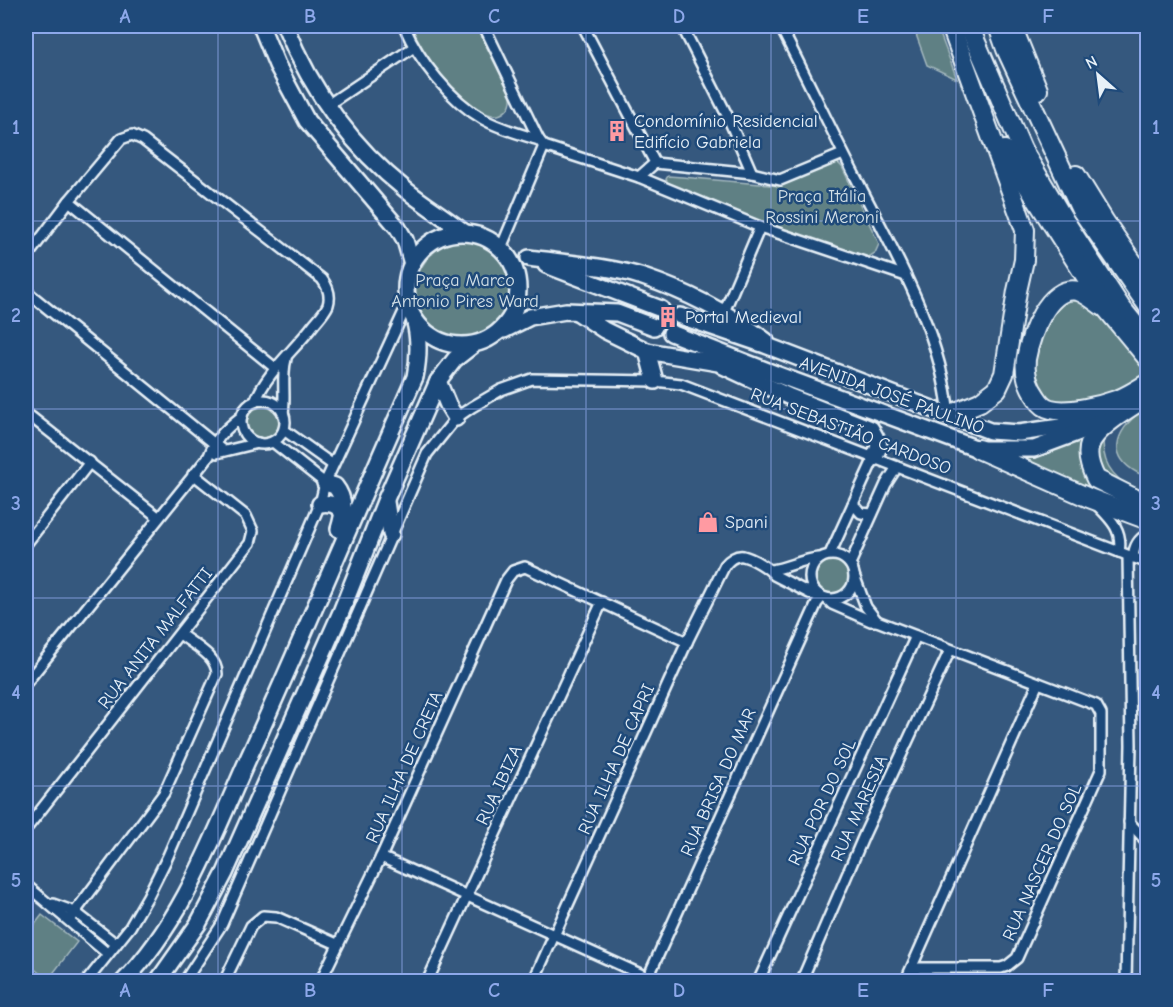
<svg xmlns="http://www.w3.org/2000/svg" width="1173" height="1007" font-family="'Comic Neue',sans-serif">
<rect width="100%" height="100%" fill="#35587e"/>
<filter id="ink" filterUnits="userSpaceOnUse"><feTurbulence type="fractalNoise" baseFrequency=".0167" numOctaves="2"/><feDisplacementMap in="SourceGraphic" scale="12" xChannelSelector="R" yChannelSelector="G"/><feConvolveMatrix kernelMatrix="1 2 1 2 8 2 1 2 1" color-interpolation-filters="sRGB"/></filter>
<g filter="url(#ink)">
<!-- green -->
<g fill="#5f8084" stroke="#a4b8be" stroke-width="1.5">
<path d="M411,26H476L511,95C512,104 509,110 501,114C483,123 445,80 435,67C425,54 418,40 411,26Z"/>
<path d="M913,26H937L957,79L927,65Z"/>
<path d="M837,162L842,167L879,244L875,253L867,258L754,221L669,185L666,179L668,176L682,177L781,186Z"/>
<circle cx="465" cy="290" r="49"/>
<path d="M1072,299H1085L1147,362V374C1126,386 1073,413 1050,399C1042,395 1036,380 1031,372C1039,341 1038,312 1072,299Z"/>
<path d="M1147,406V477C1116,465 1107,444 1133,418C1137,414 1141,409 1147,406Z"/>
<circle cx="263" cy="423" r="16"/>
<path d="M1104,435C1099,467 1119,484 1147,495V510L1005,455L1074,438Z"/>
<circle cx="831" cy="577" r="18"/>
<path d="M42,915L77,942L48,980L26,962V936Z"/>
</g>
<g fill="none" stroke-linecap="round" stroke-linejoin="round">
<defs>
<g id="street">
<path d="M404,26C419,61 450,100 483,119C500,129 521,134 539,140L544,146L639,177L760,227L906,276"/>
<path d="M484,26L539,140"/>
<path d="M583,26L655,163L639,177"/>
<path d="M682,26L727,115L752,173"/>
<path d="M780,26C806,76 830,128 856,178C895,254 940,329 949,415"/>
<path d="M326,106L414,47"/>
<path d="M655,163L752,173L780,180L843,154"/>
<path d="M69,201L275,368"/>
<path d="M501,248L544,146"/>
<path d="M26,258L69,201L121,139L132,135L143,140L322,279C328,287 331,296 328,305C325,312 319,318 314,324C295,350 267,371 255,402"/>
<path d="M26,291L222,450"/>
<path d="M724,312L760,227"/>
<circle cx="263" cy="422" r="22"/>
<path d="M26,413L158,517"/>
<path d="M283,413C286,395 281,377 286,359"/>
<path d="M284,430L333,465"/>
<path d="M273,442L325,483"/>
<path d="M217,453L258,443"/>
<path d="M853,504L861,513L872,514"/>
<path d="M1098,506C1112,520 1123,531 1119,552"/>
<path d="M26,544L90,462"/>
<path d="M830,554L874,458"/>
<circle cx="832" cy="577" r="22"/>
<path d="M1133,558C1134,546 1138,539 1148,534"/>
<path d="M850,564L886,484L897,467"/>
<path d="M771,570C787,568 802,559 819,558"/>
<path d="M854,575L866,607L877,621"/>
<path d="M827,599L832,604L871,621H877L1096,705L1101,714V770L1017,958L1007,966L1001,968H919L910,972"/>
<path d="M26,683L209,456C215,438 228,427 242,416"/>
<path d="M1129,822L1148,843"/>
<path d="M26,829L250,543L253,531L246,516L193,474"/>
<path d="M381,857L658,982"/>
<path d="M26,885L108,954"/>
<path d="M53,904L75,912L116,944"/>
<path d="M69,920L164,793L217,674C217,655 193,645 180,634"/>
<path d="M86,982L130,927L148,896L168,856L320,504L325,483L408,303"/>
<path d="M184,982L222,924L427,454L456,418L472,407L501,390L532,379L655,381L681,384L1148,563"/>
<path d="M224,982L251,926L263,916L276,917L337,944"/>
<path d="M320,982L381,857L506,580L513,571L525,567L687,642"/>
<path d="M427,982L602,602"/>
<path d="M533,982L687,642L725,565C729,560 736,555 743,556C752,558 769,568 774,575L813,595L817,594"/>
<path d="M646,982L817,603L822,597"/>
<path d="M758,982L916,636"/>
<path d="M801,982L865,833L950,650"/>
<path d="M905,982L1038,683"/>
<path d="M1126,982L1131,745L1128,556"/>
</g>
<g id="primary">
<path d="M261,26L277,65L307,121L398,228L405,240L412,264"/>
<path d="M285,26C311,90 351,146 406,190C425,205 446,218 465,233"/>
<circle cx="462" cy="289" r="56"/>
<path d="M529,258C565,263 609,266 643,277C688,292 728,313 766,341"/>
<path d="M546,265L661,309"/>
<path d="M577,312L604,330L647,351L736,366"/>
<path d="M680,316L765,345L990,431L1019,433L1060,427L1099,409"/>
<path d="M504,330L530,317L566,311L617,313L654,327"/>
<path d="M671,333L773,373L978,449H1034L1085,430L1110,416"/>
<path d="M647,351L655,381"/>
<path d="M723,366L790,397L871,429L878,442L879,447L874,458"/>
<path d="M438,381L448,405L456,418"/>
<path d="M325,483L335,486C346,500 344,513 339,529"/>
<path d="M386,502L391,534"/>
<path d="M320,504C331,502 338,505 344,515"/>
<path d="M123,982C183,921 213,837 247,761C305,634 358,505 415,377C419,357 420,339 414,319"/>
<path d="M157,982L198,924L225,873L341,612L386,499L438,381L455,359L473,345"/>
</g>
<g id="highway">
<path d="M969,26L1022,149L1066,223L1120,306L1148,341"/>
<path d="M998,26L1006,49L1080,208L1148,306"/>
<path d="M1012,26L1038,90"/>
<path d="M1005,150L1105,307L1148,359"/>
<path d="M1076,175L1105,222L1148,284"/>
<path d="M1102,306C1095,301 1085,293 1078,291C1048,284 1030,337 1026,359C1024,373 1029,387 1037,398C1040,403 1045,408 1051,409C1068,414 1102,405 1119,399C1129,395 1138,389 1148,383"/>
<path d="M1148,397C1136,403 1126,410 1116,417C1090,436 1080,448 1096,479L1148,505"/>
<path d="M949,415L980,402L997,389L1004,374L1017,291L1024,260L1025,230L951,26"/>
<path d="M978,449L1089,498L1148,520"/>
</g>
</defs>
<!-- street casing -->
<use href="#street" stroke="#e8f1f8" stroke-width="14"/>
<!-- primary casing -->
<use href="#primary" stroke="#e8f1f8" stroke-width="20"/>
<!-- highway casing -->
<use href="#highway" stroke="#e8f1f8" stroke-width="22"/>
<!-- street -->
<use href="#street" stroke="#1f4a7a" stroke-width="9"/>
<!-- primary -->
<use href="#primary" stroke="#1f4a7a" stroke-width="15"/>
<!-- highway -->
<use href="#highway" stroke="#1f4a7a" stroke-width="18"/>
</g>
</g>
<!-- grid -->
<path fill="none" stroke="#8da8ea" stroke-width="1.5" stroke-opacity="0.55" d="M218,26V982M402,26V982M586,26V982M771,26V982M956,26V982M26,221H1148M26,409H1148M26,598H1148M26,786H1148"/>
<!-- icons -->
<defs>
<symbol id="building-bare" viewBox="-9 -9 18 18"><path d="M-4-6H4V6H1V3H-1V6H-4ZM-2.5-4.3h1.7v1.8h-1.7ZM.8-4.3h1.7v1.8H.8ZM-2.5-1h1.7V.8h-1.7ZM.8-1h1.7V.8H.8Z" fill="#ff9aa2" stroke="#1f4a7a" stroke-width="2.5" paint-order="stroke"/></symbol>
<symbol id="shop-bare" viewBox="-9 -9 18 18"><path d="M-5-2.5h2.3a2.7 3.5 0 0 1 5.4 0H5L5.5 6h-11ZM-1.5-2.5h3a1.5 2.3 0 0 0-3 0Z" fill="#ff9aa2" stroke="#1f4a7a" stroke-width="2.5" paint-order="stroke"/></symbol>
</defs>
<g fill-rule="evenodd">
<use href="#building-bare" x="602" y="116" width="30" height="30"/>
<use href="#building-bare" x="653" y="302" width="30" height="30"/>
<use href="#shop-bare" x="693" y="507" width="30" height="30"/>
</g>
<g text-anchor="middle" stroke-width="5" stroke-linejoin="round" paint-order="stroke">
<!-- poi labels -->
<g font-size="18" fill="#e8f1f8" stroke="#1f4a7a" text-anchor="start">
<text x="634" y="127">Condomínio Residencial<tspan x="634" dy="21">Edifício Gabriela</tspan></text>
<text x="685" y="323">Portal Medieval</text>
<text x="725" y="528">Spani</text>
</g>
<!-- park labels -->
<g font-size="18" fill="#d3e0e7" stroke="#1f4a7a">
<text x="822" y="202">Praça Itália<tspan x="822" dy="21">Rossini Meroni</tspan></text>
<text x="465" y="286">Praça Marco<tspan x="465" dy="21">Antonio Pires Ward</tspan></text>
</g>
<!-- street labels -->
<g font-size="18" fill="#e8f1f8" stroke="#1f4a7a">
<text transform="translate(892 395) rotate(20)" y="6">AVENIDA JOSÉ PAULINO</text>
<text transform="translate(851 431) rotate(21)" y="6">RUA SEBASTIÃO CARDOSO</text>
<text transform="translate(155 638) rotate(-52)" y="6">RUA ANITA MALFATTI</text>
<text transform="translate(616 759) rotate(-66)" y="6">RUA ILHA DE CAPRI</text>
<text transform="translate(404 767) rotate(-66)" y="6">RUA ILHA DE CRETA</text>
<text transform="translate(718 782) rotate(-66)" y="6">RUA BRISA DO MAR</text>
<text transform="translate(499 785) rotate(-65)" y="6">RUA IBIZA</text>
<text transform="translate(822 802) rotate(-65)" y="6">RUA POR DO SOL</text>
<text transform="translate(859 808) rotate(-66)" y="6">RUA MARESIA</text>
<text transform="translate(1042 862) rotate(-66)" y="6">RUA NASCER DO SOL</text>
</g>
</g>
<!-- margin -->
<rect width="1173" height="1007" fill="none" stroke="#1f4a7a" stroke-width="66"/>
<!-- north arrow -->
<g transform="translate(1098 75) rotate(332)" stroke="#1f4a7a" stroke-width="4.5" paint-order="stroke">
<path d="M0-4.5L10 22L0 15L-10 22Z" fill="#e8f1f8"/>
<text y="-9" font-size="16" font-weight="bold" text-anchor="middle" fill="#e8f1f8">N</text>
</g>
<rect x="33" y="33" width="1107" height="941" fill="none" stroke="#8da8ea" stroke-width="2"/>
<g font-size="20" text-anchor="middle" font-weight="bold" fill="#8da8ea">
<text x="125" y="23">A</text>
<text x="310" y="23">B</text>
<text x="494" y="23">C</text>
<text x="679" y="23">D</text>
<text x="863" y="23">E</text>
<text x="1048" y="23">F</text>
<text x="16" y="134">1</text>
<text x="1156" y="134">1</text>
<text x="16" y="322">2</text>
<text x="1156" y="322">2</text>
<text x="16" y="510">3</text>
<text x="1156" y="510">3</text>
<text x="16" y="699">4</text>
<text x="1156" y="699">4</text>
<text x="16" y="887">5</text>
<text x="1156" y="887">5</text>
<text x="125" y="997">A</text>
<text x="310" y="997">B</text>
<text x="494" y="997">C</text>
<text x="679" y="997">D</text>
<text x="863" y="997">E</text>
<text x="1048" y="997">F</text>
</g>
</svg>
